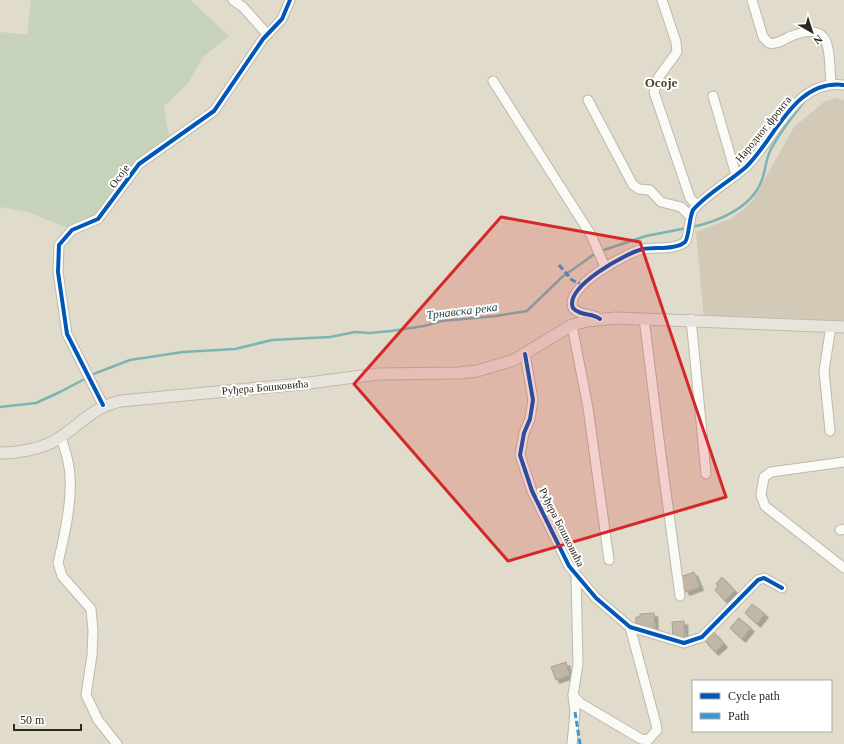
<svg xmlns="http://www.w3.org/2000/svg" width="844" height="744" font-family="'Times New Roman',serif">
<defs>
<filter id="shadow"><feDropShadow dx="3.5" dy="3.5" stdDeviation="0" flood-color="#0004"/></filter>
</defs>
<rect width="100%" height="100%" fill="#e0dbca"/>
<!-- industrial -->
<path fill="#d2cab7" d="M836,98L844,100V327L704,320L696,232L732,218L745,208L753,200L794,127L824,102Z"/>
<!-- green -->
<path fill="#c6d3ba" d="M31,0H190L229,36L203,57L188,83L164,106L170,142L139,164L98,219L72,230L28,212L0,207V32L27,35Z"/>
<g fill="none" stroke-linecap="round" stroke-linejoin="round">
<!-- stream -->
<g stroke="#7cb4b4" stroke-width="2.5">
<path d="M692,227C717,222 751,208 761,182C766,172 765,160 771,149C780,132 792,117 804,102"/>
<path d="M601,251L646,236L687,228"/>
<path d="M0,407L36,403L60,392L96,373L130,360L183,352L235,349L272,340L330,337L355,332L370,333L391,331L424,326L442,321L496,316L527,311L562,277L596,253"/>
</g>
</g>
<!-- building -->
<g fill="#c2b7a7" stroke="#a7a095" filter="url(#shadow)">
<path d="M694,572L700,587L686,592L680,577Z"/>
<path d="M722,577L735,591L725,601L715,590L718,586L716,584Z"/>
<path d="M752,604L765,614L757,624L745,613Z"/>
<path d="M654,613L655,629H642L641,624H636V617H640V614Z"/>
<path d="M739,618L751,628L742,639L730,628Z"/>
<path d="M684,621L685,637L673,638L672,622Z"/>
<path d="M714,632L724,644L715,652L705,641Z"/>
<path d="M566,662L570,675L556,680L551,667Z"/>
</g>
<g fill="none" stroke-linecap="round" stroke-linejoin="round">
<defs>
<g id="minor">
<path d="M233,0L243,7L267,34"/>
<path d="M662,0L676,42L677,52L658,78L654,92L690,198L697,205"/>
<path d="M752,0L763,37L769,43C776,45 783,40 789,37C834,18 828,52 831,83"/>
<path d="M493,81L591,235L605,267"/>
<path d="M713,96L736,175"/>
<path d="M588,100L633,185L639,189L650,190L661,202L681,207L690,216"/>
<path d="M644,318L661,455L680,596"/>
<path d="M600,319C592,312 581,317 573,308C564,287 626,253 643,249C655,247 676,250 685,242C689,238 689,218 693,210C708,193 729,182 746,167C776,138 794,79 844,85"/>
<path d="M691,319L706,474"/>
<path d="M572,325L588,408L609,560"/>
<path d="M525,354L533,400L530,419L524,433L520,455L532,491L569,566L596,598L630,627L684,643L702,637L758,580L764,578L782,588"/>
<path d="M103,405L67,334L58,272L59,245L72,230L98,219L139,164L214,111L263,39L282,19L290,0"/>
<path d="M830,431L824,371L831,326"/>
<path d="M61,437C65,450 70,463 70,477C72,503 64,538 58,563L62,576L91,609L93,631L92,655L86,695L98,720L117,744"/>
<path d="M844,462L771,472L764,477L761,495L765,506L844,568"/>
<path d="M840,530L844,529"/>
<path d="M573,695L580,703L641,739L648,740L657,730L656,724L630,627"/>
<path d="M572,744L575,712L573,695L578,664L576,575"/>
</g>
<path id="major" d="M0,453C18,453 41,449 56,440C81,425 90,408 121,401L301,384L378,374L459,373L477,371L514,360L572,325L587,321L616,318L844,327"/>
</defs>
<!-- minor casing -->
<use href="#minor" stroke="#bdb9ab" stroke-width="11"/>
<!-- major casing -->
<use href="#major" stroke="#bebbb2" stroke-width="13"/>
<!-- minor -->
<use href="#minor" stroke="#fafaf7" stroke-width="9"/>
<!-- major -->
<use href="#major" stroke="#e8e4db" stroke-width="11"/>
<!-- quiet -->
<g stroke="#3c96d4" stroke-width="3" stroke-dasharray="6 3" stroke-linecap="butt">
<path d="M559,265L572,280L582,285"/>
<path d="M575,712L580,744"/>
</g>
<defs>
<g id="cycleway">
<path d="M600,319C592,312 581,317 573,308C564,287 626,253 643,249C655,247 676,250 685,242C689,238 689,218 693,210C708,193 729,182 746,167C776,138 794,79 844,85"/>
<path d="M525,354L533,400L530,419L524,433L520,455L532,491L569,566L596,598L630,627L684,643L702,637L758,580L764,578L782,588"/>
<path d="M103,405L67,334L58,272L59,245L72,230L98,219L139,164L214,111L263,39L282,19L290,0"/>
</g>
</defs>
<!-- cycleway casing -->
<use href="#cycleway" stroke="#fff" stroke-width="6"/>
<!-- cycleway -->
<use href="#cycleway" stroke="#0057b8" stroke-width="4"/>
</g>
<!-- marked area -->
<path fill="#d62828" fill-opacity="0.2" stroke="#d62828" stroke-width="3" stroke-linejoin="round" d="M501,217L640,242L726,497L508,561L354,384Z"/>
<g text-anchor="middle" stroke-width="4" stroke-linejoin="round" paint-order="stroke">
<!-- street labels -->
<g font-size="11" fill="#2b281c" stroke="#fff">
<text transform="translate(763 129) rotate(-51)" y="4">Народног фронта</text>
<text transform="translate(119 176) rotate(-54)" y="4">Осоје</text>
<text transform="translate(265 387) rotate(-5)" y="4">Руђера Бошковића</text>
<text transform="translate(562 527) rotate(63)" y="4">Руђера Бошковића</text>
</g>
<!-- water labels -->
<g font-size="12" font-style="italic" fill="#1f4649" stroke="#fff">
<text transform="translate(462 311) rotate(-7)" y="4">Трнавска река</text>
</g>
<!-- quarter labels -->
<g font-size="13" font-weight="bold" fill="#4d462c" stroke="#fff">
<text x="661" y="87">Осоје</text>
</g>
</g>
<!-- legend -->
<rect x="692" y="680" width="140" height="52" fill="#ffffff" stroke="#aaa9a4"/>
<rect x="700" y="693" width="20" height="6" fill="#0057b8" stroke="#aaa9a4"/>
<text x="728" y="700" font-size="12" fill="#2b281c">Cycle path</text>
<rect x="700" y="713" width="20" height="6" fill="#3c96d4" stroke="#aaa9a4"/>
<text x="728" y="720" font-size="12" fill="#2b281c">Path</text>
<!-- north arrow -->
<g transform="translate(812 32) rotate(141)" stroke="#ffffff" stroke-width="3" paint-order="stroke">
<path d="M0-3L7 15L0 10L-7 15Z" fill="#2b281c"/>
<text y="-6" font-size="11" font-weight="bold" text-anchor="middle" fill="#2b281c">N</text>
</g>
<!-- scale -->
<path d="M14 724v6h67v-6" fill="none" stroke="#2b281c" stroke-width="2"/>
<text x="20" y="724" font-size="12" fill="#2b281c" stroke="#ffffff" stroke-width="3" paint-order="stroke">50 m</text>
</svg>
